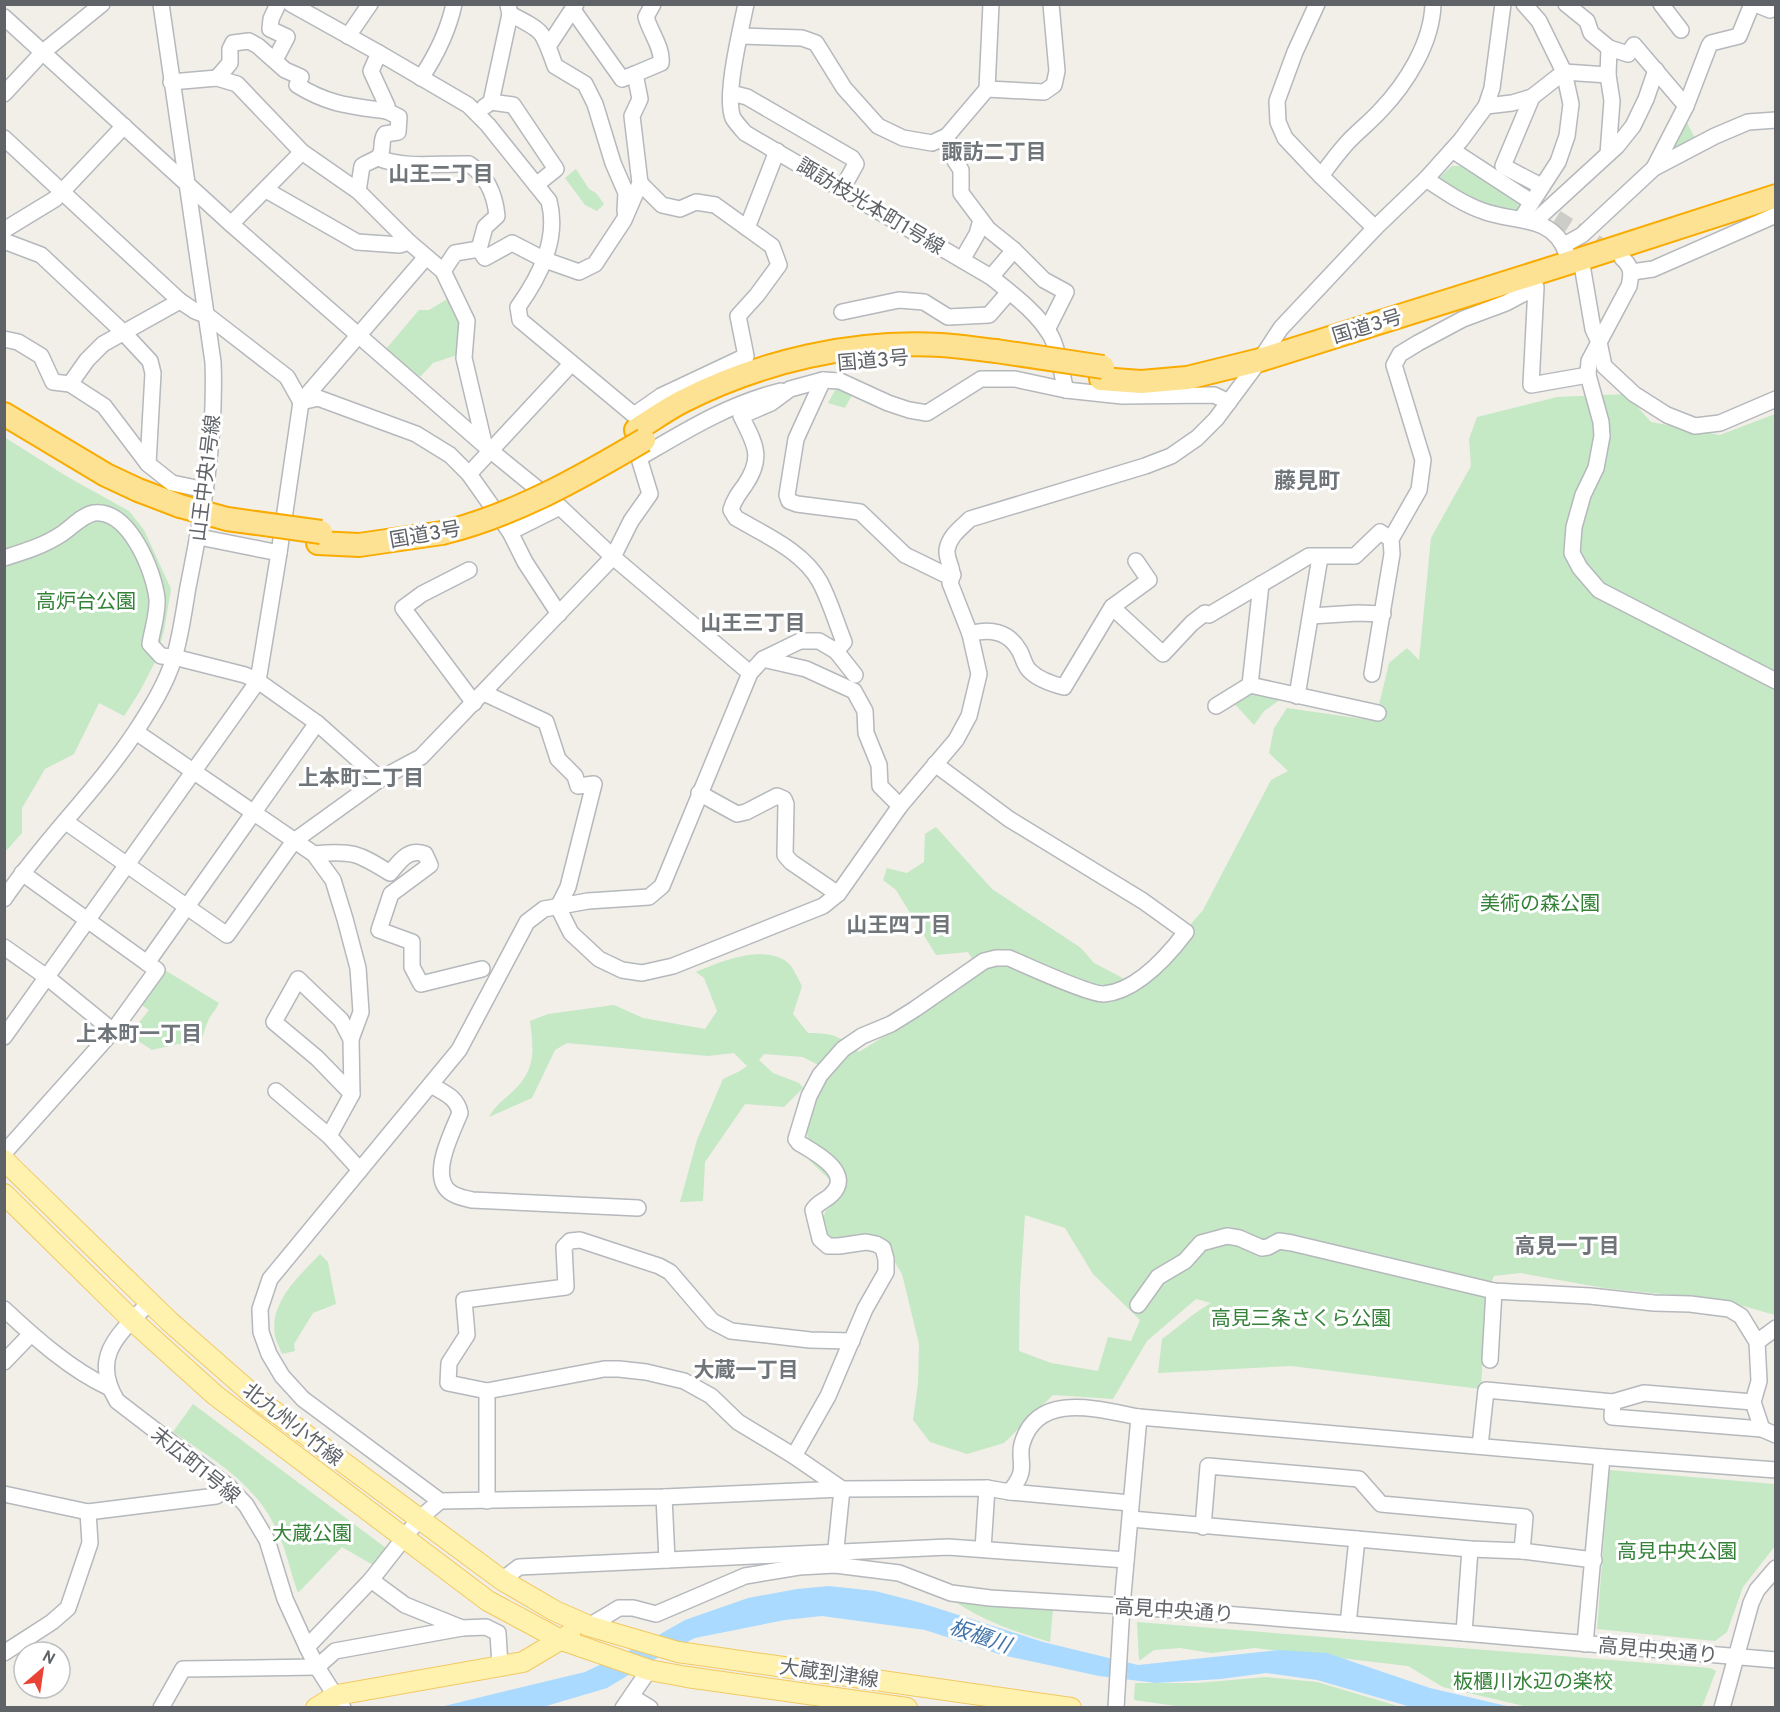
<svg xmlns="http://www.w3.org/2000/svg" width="1780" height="1712" font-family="Overpass,'Noto Sans JP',sans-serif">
<rect width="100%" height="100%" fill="#f1efe8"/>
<!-- green -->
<g fill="#c5e8c5" fill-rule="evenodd">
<path d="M1685,119L1696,140L1675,152L1671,146Z"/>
<path d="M1452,166H1460L1524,205L1519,213L1473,202L1460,191L1437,180Z"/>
<path d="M576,169L589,189L596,193L604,204L597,211L585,205L565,178Z"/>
<path d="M449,298L460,321V354L433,363L420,377L386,349L419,310H429Z"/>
<path d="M838,385L854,391L845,408L828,403Z"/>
<path d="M1626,394L1651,422L1720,435L1775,414V1315L1722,1300L1604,1288L1520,1273L1494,1276L1486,1294L1481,1389L1291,1366L1158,1373L1162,1339C1179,1327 1193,1313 1211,1303L1196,1299L1147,1341L1113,1399L1053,1395L1004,1443L967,1454L930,1442L913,1420L918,1384L919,1344L902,1274L890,1254L834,1244L822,1224L825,1212L835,1200L829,1179L810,1161L807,1132L815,1097L830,1071L803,1057L764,1054L759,1060L773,1073L799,1083L803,1088L784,1107L745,1104L705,1162L703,1201L680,1202L697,1140L723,1079L740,1071L747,1066L734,1053L708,1056L567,1043L555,1050L532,1098L489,1117C494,1107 502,1101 511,1093C536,1070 534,1053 530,1021L548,1014L614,1005L643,1018L705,1029L717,1011L704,978L696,972C720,962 762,944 787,962C793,966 798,979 802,986L793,1014L808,1033C833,1033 840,1036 859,1052L960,989L981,973L968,952L936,955L896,890L883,880L887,868L907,873L924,862L925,834L936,827L992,889L1081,948L1094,963L1138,986L1203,910L1271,780L1288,771L1269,753L1274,728L1287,708L1370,720L1379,705L1389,663L1407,648L1419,660L1431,538L1471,466L1469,439L1477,417L1557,397ZM1025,1215L1065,1228L1093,1274L1140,1320L1131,1341L1108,1337L1098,1371L1051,1363L1019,1351L1020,1288Z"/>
<path d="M4,437L66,476L129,511L144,530L171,589L164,631L155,662L140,691L124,716L99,703L74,754L45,769L22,808V833L5,852Z"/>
<path d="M1256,690L1284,697L1264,711L1254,725L1232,701Z"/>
<path d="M163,969L219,1003C216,1010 210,1015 208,1021C204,1030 203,1038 198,1046L178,1044L152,1050L129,1035L149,1010L136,1001Z"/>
<path d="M320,1254L328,1262L336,1304L313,1313L294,1344L295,1351L282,1354C280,1348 276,1342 275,1336C269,1301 300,1276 320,1254Z"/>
<path d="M193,1404L386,1548L373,1565L342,1547L298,1593C291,1574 287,1553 279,1535C258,1485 216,1461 173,1432Z"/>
<path d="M1609,1470L1775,1484V1546L1743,1587L1727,1632L1715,1641L1597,1629Z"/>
<path d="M951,1599L1053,1609L1050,1642C1015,1632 981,1620 951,1599Z"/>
<path d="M1137,1622L1710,1668L1716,1671L1702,1707H1528L1443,1687L1408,1666L1255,1648L1211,1653L1180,1648L1154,1650L1139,1661Z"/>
<path d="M1266,1677L1317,1682L1401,1707L1190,1708L1134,1700L1135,1683H1197Z"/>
</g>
<!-- water -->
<path fill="#aadaff" d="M829,1586L875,1591L918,1602L1043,1642L1138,1665L1279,1650L1327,1653L1430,1688L1511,1707H1411L1317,1680L1266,1673L1221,1679L1156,1683L1099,1676L1002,1655L925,1630L822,1616L785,1620L695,1638L667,1652L607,1688L543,1707L436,1708L585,1672L641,1645L685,1620L748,1598L797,1589Z"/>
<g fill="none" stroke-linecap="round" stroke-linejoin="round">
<!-- minor-tunnel -->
<path stroke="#ccccc8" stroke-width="15" stroke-dasharray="15 8" stroke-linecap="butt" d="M1537,205L1613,253"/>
<defs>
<g id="minor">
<path d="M291,4L379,53L468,105L488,125L549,201C559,239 540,276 518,307L520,320L634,415L661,396L746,356L738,316L757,295L779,265L772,246L747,228"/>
<path d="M746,4C741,29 724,96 733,118C736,123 741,128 745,133L991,277C1012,294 1037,312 1051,336C1059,351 1061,373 1066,390"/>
<path d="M1317,4L1295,52L1277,101L1278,122L1285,138L1321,176L1375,228"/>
<path d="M1566,4L1587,21L1591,33L1609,48"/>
<path d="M1661,4L1681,30"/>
<path d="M1755,4L1770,10L1771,4"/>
<path d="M573,10L622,79L635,74"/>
<path d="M510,14C545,32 542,30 555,66L585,84L595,104L613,163L626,193L625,211"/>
<path d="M4,17L231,224L491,451L560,507L613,557L750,673"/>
<path d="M348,36L370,4"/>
<path d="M740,36L802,38L816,43L844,88L878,126L903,138L932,143L947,136L987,89L991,4"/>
<path d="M549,45L576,4"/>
<path d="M275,60L287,37L270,29L271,19L278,4"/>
<path d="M1608,75L1612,101L1608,154"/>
<path d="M217,78L230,63V49L233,43L249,41L258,46L285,70L301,77L297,85C329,105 351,106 387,111"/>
<path d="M421,78C437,54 448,32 454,4"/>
<path d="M171,82L217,78L237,84L302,152L358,191L409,242L443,271L467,321L464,358L484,443"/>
<path d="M987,89L1044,92L1054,85L1057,71L1051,4"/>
<path d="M731,93L747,97L852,158L856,164L842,189"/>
<path d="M4,94L43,52L102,4"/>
<path d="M1532,97L1503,166L1541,186"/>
<path d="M491,102L513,105L556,169L536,185"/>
<path d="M1486,106L1512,103L1532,97L1564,72L1608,75L1609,48L1628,54L1634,45L1686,106"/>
<path d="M484,107L491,102L510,14L508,5"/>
<path d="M947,136L952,156L961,170V193L988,229L1014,250L991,277"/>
<path d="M4,138L180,301L195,311L208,316L287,377L301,402"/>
<path d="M1452,150L1527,199"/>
<path d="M378,158C406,169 439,163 469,164C487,176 495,195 497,216L485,227L479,249"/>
<path d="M1654,168L1686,106L1709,46L1711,43L1739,36L1752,4"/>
<path d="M1321,176C1329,165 1337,154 1347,143C1357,132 1370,122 1380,111C1406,84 1432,43 1433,4"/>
<path d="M1426,179C1444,191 1463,204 1483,211C1514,223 1552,214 1566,252"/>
<path d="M640,183L662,205L680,209L696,202L715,205L747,228L777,151"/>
<path d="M266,190L357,242L400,245L409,242"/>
<path d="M358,191L362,166C367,162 377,160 380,155C384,148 380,141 385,134L398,132L399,117L387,111V106L371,71L379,53"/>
<path d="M1521,219L1558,162L1567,136L1571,104L1564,72L1539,21L1524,4"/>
<path d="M1534,222L1617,146L1633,126L1646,99L1656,70"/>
<path d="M231,224L302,152"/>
<path d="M4,230L55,199L124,126"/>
<path d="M4,241L41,255L123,332L150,361L153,373L148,464"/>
<path d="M1564,245L1582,235L1654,168L1715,136L1748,122L1776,120"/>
<path d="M1014,250L1044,280L1066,292L1047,330"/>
<path d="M1622,258C1632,267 1632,273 1629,286L1589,361L1588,375L1601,422L1602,436L1596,468L1583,495L1574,527L1572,553L1580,568L1599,590L1776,681"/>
<path d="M1581,259L1593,329L1599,342L1604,366L1634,394L1667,415L1695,426L1720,423L1776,399"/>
<path d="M962,260L977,234L981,220"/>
<path d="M443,271L455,253L479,249L485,258L512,243L545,260L579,272L595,264L624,220L640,183L632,116L640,99L635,74L661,63C663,48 650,32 646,17L653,4"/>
<path d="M1632,272L1653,269L1776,215"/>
<path d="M842,312L899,300L924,302L948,317L989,315L1009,292"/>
<path d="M4,339L18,342L41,356L53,382L70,384L87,360L103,344L180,301"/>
<path d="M823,380L796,439L787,495L789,501L797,504L860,512L905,555L946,575H953"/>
<path d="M70,384L104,406L148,464L172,483L206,490"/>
<path d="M301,402L318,398L416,434L450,455L469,474L510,532L525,562L559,614"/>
<path d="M637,448L639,458C685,431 728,404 781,391"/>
<path d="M469,474L571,364"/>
<path d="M510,532L560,507"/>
<path d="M279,553L301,402L426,257"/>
<path d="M4,558C23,552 43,546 60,535C70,529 82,515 94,513C129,509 154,571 157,599C158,613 152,631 150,644L161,656L174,657L245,675L258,681L317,723L380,779"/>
<path d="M469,570L422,594L403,608L474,703"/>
<path d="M1112,607L1163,654L1192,623L1205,613L1209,615L1309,556H1355L1380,532L1391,539"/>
<path d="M1311,616L1358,613L1383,614"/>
<path d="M970,634C990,628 1008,631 1019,650C1023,656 1024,666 1030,671C1039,680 1052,684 1064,687L1112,607L1149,580L1136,561"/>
<path d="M836,651L855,675"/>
<path d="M763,659L806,669L854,691L865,711L866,733L879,765L880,786L900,806"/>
<path d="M1372,674L1392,554L1391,539L1419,490L1423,460L1394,365L1400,354L1418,343L1463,319L1506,303L1536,287L1531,385L1588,375"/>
<path d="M1250,685L1378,713"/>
<path d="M484,693L546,722L558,759L575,776L578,786L594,784L568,887L558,907"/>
<path d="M1297,696L1320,557"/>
<path d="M1216,706L1250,685L1261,584"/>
<path d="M136,732L314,854L333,880L345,919L358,968L361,1012L351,1039L352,1094L329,1136L360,1170"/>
<path d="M699,793L737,814L746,812L777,796L784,799L786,804L785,855L791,862L838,894"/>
<path d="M66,822L227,935L294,841L380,779L421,757L613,557L631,521L650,494L639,458"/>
<path d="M314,854C352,850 358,853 390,873C400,861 408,848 425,854L430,865L391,894L379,930L412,942V967L421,984L482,969"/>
<path d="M22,873L147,963"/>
<path d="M4,899C44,840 97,790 136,731C151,708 166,684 174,658C181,635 184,610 188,587C203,513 216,437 213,362L161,4"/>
<path d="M558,907L571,933L599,959L622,970L642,973L673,966L823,906L838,894L900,806L956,740L969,716L979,674L970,634L950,583C956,568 946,563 947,550C949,536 961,528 970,519L1145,466L1171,456L1197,438L1216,419L1260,360L1281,328L1375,228L1426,179L1461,140L1486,106L1492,88L1503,4"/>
<path d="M4,947L48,978L113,1031"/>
<path d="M4,1037L258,681L279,553L199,537"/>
<path d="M351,1039L341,1020L298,979L274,1022L317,1058L352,1094"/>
<path d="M431,1085C444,1093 457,1097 460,1113C452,1133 429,1176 450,1192C456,1197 465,1198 472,1200L638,1208"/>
<path d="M276,1091L329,1136"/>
<path d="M4,1153L113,1031L157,970L147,963L317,723"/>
<path d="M149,1303C119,1334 90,1356 117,1401L229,1487L246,1505L267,1540L285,1599L307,1647L317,1667L343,1708"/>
<path d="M1138,1305L1158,1277L1185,1261L1201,1243L1227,1236L1239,1238L1262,1248L1268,1247L1279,1241L1292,1243L1494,1291L1590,1296L1654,1303L1690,1304L1729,1309L1741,1316L1757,1342L1759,1381L1753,1402L1762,1429"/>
<path d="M4,1309C34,1337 71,1370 108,1387"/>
<path d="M1757,1342L1776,1328"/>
<path d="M1490,1360L1494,1291"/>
<path d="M4,1362L31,1334"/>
<path d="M487,1391V1501"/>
<path d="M1613,1402L1612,1417L1762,1429L1776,1435"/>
<path d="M1480,1446L1486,1390L1613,1402L1644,1393L1753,1402"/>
<path d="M794,1456L828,1396L865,1309L886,1272V1259L883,1248L876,1244L866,1242L839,1246H828L820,1239L813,1210C818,1202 825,1201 831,1195C855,1173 814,1152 799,1143L796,1139L809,1096L820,1075L843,1049L862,1036L891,1024L915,1009L984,961L996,958H1009C1025,965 1090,995 1104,994C1137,991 1167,957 1186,932L1143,901L1009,819L935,764"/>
<path d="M842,1489L794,1456L738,1422L711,1396L684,1381L646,1372L619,1369H604L487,1391L448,1383L449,1363L467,1335L464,1300L566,1287L564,1247L570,1241L580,1240L659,1266L670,1272L712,1321L731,1331L810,1340L852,1341"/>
<path d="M1010,1492C1014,1486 1020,1479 1021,1472C1023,1463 1019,1453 1022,1444C1037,1390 1100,1410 1139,1417L1602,1457L1776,1470"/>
<path d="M4,1494L88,1512L216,1496L229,1487"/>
<path d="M664,1497L667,1560"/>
<path d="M1130,1503L1010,1492L987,1488L842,1489L664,1497L440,1501L303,1399L282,1376L269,1354L261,1332L260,1309L270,1279L459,1050L527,922L544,909L588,901L649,897L662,886L750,673L763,659L800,641H819L836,651L844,642C836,622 830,601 820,582C803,551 765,535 736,518L731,510C733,501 739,493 745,485C764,457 755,444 741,416L771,403L790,389L823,380L840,381L888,403L909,410L927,413L981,379H1015L1066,390L1122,396L1214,395L1229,402"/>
<path d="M1131,1519L1470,1549L1522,1551L1594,1560"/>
<path d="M1203,1527L1208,1466L1359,1479L1381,1504L1525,1517L1522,1551"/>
<path d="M983,1549L987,1488"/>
<path d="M835,1558L842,1489"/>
<path d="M371,1580L405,1605L462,1628"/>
<path d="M502,1580L519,1567L948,1547L1126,1560"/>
<path d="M1348,1624L1357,1539"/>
<path d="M589,1626L619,1608H633L656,1614L745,1576L799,1567L835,1565L899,1573L951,1593L990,1598L1122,1606L1464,1633L1776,1660"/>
<path d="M1464,1633L1470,1549"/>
<path d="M1585,1644L1602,1457"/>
<path d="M307,1647L371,1580L419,1519L440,1501"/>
<path d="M4,1653L52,1622L68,1608L90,1543L88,1512"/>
<path d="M632,1697L650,1708"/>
<path d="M161,1708L183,1669L317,1667L335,1651L462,1628L486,1627L498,1633L500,1666"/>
<path d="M623,1708L649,1670"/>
<path d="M1116,1708L1122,1606L1139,1417"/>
<path d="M1722,1708L1751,1603L1757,1590L1776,1568"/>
</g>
<g id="major">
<path d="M4,1160L169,1321L259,1400L502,1580L555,1611L589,1626L678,1652L1071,1708"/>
<path d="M4,1194L133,1321L215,1395L488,1601L559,1639L649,1670L687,1677L907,1708"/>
<path d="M316,1708L337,1695L523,1662L570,1634"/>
</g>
<g id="highway">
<path d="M1101,379L1141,382L1187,378L1260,360L1581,259L1776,196"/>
<path d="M4,414L106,475L138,490L180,506"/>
<path d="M636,430C652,420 667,409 683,401C762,361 853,340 941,345C959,346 977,349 996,351"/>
<path d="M318,543L359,545L442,533"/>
</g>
</defs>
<!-- minor casing -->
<use href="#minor" stroke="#b5b8bc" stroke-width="18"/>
<!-- major casing -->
<use href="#major" stroke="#f2c960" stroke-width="22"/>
<!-- highway casing -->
<use href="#highway" stroke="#f9ab00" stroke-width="26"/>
<!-- minor -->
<use href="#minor" stroke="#fff" stroke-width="15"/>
<!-- major -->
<use href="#major" stroke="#fff2af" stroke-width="20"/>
<!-- highway -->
<use href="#highway" stroke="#fde293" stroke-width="22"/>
<defs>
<g id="highway-bridge">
<path d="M996,351L1103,367"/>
<path d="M180,506L227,519L321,532"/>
<path d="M442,533C515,515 580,478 644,440"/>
</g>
</defs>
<!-- highway-bridge casing -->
<use href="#highway-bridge" stroke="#f9ab00" stroke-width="26" stroke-linecap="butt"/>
<!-- highway-bridge -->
<use href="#highway-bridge" stroke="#fde293" stroke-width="22"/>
</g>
<g text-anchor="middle" stroke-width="6" stroke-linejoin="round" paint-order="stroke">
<!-- street labels -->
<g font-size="20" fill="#5f6368" stroke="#fff">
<text transform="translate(871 206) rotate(31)" y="7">諏訪枝光本町1号線</text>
<text transform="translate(1367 326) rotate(-17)" y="7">国道3号</text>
<text transform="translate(873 360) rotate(-5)" y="7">国道3号</text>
<text transform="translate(205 478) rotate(-83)" y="7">山王中央1号線</text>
<text transform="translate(425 534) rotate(-10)" y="7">国道3号</text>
<text transform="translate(293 1424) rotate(38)" y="7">北九州小竹線</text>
<text transform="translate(196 1465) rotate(39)" y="7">末広町1号線</text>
<text transform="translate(1174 1610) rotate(4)" y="7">高見中央通り</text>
<text transform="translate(1658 1650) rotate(5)" y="7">高見中央通り</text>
<text transform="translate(829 1673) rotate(8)" y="7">大蔵到津線</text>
</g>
<!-- park labels -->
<g font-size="20" fill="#348238" stroke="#fff">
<text x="86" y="608">高炉台公園</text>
<text x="1540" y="910">美術の森公園</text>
<text x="1301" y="1325">高見三条さくら公園</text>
<text x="312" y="1540">大蔵公園</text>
<text x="1677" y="1558">高見中央公園</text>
<text x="1533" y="1688">板櫃川水辺の楽校</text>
</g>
<!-- neighbourhood labels -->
<g font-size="21" font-weight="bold" fill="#70757a" stroke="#fff">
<text x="994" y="159">諏訪二丁目</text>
<text x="441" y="181">山王二丁目</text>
<text x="753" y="630">山王三丁目</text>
<text x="361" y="785">上本町二丁目</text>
<text x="899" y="932">山王四丁目</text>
<text x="139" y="1041">上本町一丁目</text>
<text x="1567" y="1253">高見一丁目</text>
<text x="746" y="1377">大蔵一丁目</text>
</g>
<!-- water labels -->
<g font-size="21" font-style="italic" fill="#4174aa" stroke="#fff">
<text transform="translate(980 1636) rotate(19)" y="7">板櫃川</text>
</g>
<!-- quarter labels -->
<g font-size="22" font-weight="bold" fill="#70757a" stroke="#fff">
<text x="1307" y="488">藤見町</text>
</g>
</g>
<!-- border -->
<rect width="1780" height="1712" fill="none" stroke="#5f6368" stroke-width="12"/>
<!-- north arrow -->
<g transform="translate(42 1670) rotate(29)"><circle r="28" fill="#ffffff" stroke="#bfc1c3" stroke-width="1.5"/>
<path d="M0-4.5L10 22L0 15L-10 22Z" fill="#ea4335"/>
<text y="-9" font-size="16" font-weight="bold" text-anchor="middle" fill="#5f6368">N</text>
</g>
</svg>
